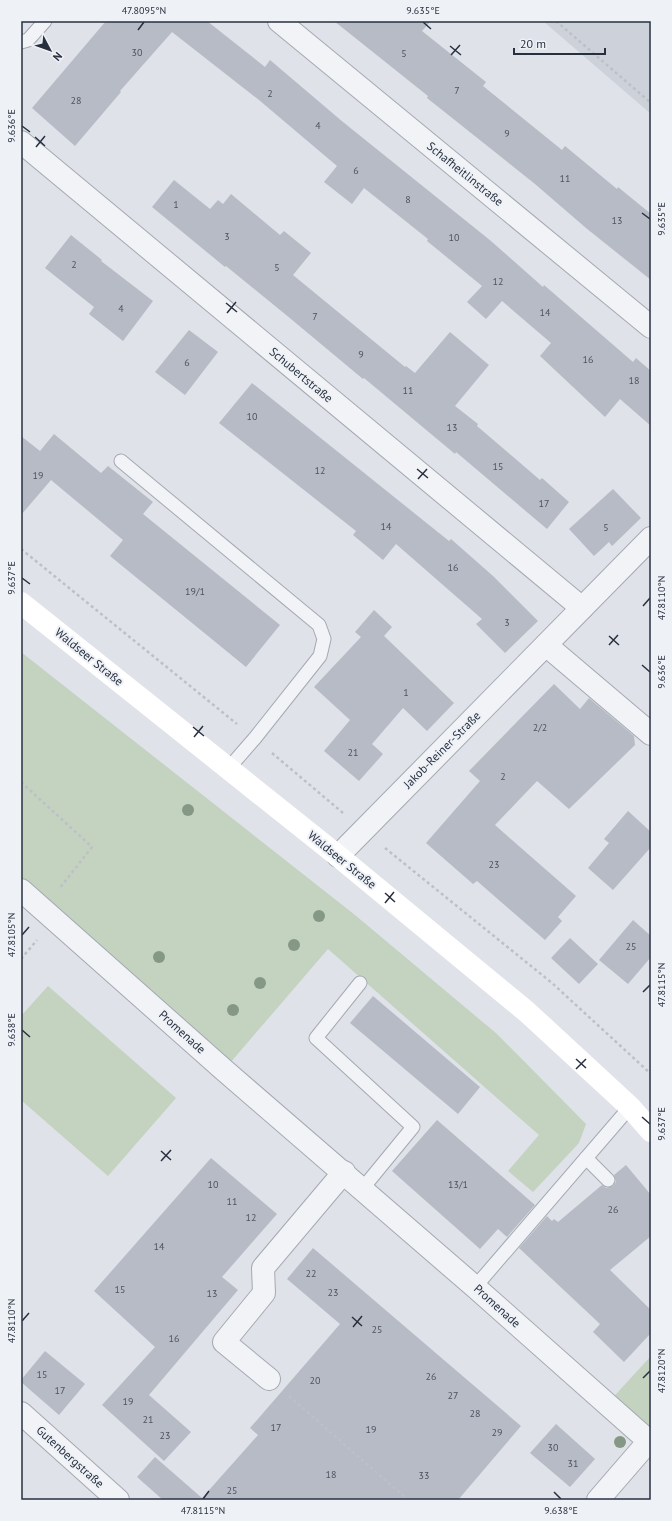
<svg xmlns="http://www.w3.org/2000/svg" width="672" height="1521" font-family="'PT Sans',sans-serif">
<rect width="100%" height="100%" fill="#dfe2e8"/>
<!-- built -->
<path fill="#cdd1da" d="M543,21H651V114Z"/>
<!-- green -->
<g fill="#c4d2c0">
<path d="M21,652L355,915L497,1034L586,1124L579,1143L533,1192L508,1171L539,1135L328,949L224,1070L21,890Z"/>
<path d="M48,986L176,1098L108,1176L21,1100V1016Z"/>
<path d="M651,1356V1443L607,1404Z"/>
</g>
<!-- building -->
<g fill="#b6bbc5">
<path d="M106,21H207L265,67L270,60L343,122L491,241L543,287L544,285L633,362L636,358L651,371V426L620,399L605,417L540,356L551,343L502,301L486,319L467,302L482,286L427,241L428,239L364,188L352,204L324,182L337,166L259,100L172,32L120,91L121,92L75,146L32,108Z"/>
<path d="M334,21H431L422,31L486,82L483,86L562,150L565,146L617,189L618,187L651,214V280L586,228L535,184L427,98L428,96Z"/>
<path d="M174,180L210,209L218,200L223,204L231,194L280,235L284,231L311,253L293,275L405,367L406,366L415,373L450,332L489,365L455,406L478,424L477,426L540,480L542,478L569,502L547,529L456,452L455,454L364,378L363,379L291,319L226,266L225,267L152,207Z"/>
<path d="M71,235L102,260L101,261L153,301L123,341L89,314L94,307L45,268Z"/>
<path d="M189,330L218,352L185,395L155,372Z"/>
<path d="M252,383L449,541L451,539L493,576L538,621L505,653L476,624L482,619L396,544L383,560L353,535L356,531L219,423Z"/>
<path d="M54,434L101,473L108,466L153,502L143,514L280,625L246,667L110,556L123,540L51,480L21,515V436L40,451Z"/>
<path d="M613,489L641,518L612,546L609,542L594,556L569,529Z"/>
<path d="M374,610L392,627L384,636L454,703L427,731L403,708L372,744L383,754L359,781L324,751L350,720L314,687L361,637L355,632Z"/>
<path d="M554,684L580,709L589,698L634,736L635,745L569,809L537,781L495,825L576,896L558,917L562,921L545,940L477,881L473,884L426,843L480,781L469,771Z"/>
<path d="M628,811L651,832V847L613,890L588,868L609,843L604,839Z"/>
<path d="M633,920L651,936V957L628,984L599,960Z"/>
<path d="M570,938L598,964L579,984L551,958Z"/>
<path d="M373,996L480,1087L458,1114L350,1023Z"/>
<path d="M437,1120L535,1205L507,1237L498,1229L480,1249L392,1171Z"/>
<path d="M211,1158L277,1214L222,1277L238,1290L149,1395L191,1432L164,1461L102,1405L155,1347L94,1291Z"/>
<path d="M626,1165L651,1195V1236L610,1270L651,1310V1333L624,1362L593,1332L600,1324L519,1248L547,1216L552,1221L554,1219L558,1222L602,1185L606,1188L613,1186L616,1182L614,1175Z"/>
<path d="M313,1248L521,1426L458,1500H163L137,1477L155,1457L202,1498L258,1435L250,1428L340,1324L287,1279Z"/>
<path d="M45,1351L85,1384L59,1415L21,1382V1380Z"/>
<path d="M556,1424L595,1459L570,1487L530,1453Z"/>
</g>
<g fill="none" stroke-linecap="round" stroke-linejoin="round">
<defs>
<g id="lane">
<path d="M21,42L28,40L45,21"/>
<path d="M121,461L319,625L324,639L320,656L255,738L228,769"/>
<path d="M360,983L316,1038L413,1127L363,1188"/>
<path d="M586,1158L608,1180"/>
<path d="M475,1287L630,1107"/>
</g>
<g id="street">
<path d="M279,21L651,327"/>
<path d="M21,142L582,608"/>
<path d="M546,645L651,734"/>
<path d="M338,856L651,538"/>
<path d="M21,890L224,1070L475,1287L651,1443"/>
<path d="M269,1379L224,1342L264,1293L263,1268L344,1172"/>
<path d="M21,1413L118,1500"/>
<path d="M598,1500L649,1441"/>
</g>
</defs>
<!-- lane casing -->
<use href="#lane" stroke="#a4a9b2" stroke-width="15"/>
<!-- street casing -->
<use href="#street" stroke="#a4a9b2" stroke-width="24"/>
<!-- path -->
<g stroke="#bdc0c7" stroke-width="2.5" stroke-dasharray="3 3" stroke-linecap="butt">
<path d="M556,21L651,103"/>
<path d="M21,549L237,724"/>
<path d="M272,753L343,813"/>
<path d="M21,782L92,847L59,889"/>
<path d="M385,848L552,983L651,1074"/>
<path d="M21,959L37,940"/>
<path d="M289,1396L408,1500"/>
</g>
<!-- lane -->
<use href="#lane" stroke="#f2f3f7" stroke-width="13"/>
<!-- street -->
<use href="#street" stroke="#f2f3f7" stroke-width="22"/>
<!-- secondary -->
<path stroke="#fff" stroke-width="22" d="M21,603L338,856L527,1012L630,1107L651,1131"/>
</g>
<!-- trees -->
<g fill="#859886">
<circle cx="188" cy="810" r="6"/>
<circle cx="319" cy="916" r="6"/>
<circle cx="294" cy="945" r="6"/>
<circle cx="159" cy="957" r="6"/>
<circle cx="260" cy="983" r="6"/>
<circle cx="233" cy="1010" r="6"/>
<circle cx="620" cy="1442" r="6"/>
</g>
<!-- ticks -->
<path fill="none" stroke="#283040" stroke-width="1.5" d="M423,22L431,29M138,30L144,22M450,46L461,55M451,55L460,45M22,126L30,132M35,137L45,146M36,147L45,136M642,213L650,219M226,303L237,312M227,313L236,302M417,469L428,478M418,479L427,469M22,578L30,584M643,606L650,598M609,636L619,645M609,645L618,635M642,665L650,672M193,727L204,736M194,737L203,726M385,893L395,902M385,903L394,892M22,935L29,927M643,992L650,985M22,1030L30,1037M576,1059L586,1068M576,1069L586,1059M642,1117L650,1124M161,1151L171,1160M161,1161L171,1150M352,1317L362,1326M22,1321L29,1313M353,1327L362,1316M643,1378L650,1371M554,1492L561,1499M203,1499L209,1491"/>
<g text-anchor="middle" stroke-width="4" stroke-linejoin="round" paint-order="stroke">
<!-- number labels -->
<g font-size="10" fill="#4c5361">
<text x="137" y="56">30</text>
<text x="404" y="57">5</text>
<text x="457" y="94">7</text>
<text x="270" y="97">2</text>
<text x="76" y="104">28</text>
<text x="318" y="129">4</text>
<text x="507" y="137">9</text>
<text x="356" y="174">6</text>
<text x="565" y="182">11</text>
<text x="408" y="203">8</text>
<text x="176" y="208">1</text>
<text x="617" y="224">13</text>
<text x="227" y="240">3</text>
<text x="454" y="241">10</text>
<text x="74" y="268">2</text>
<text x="277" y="271">5</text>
<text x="498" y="285">12</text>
<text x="121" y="312">4</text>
<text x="545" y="316">14</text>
<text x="315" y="320">7</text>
<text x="361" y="358">9</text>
<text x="588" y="363">16</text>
<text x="187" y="366">6</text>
<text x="634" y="384">18</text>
<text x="408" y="394">11</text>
<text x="252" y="420">10</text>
<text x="452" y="431">13</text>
<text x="498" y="470">15</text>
<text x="320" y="474">12</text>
<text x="38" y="479">19</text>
<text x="544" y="507">17</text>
<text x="386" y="530">14</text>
<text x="606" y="531">5</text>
<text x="453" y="571">16</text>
<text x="195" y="595">19/1</text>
<text x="507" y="626">3</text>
<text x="406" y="696">1</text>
<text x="540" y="731">2/2</text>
<text x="353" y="756">21</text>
<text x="503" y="780">2</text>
<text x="494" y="868">23</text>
<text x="631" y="950">25</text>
<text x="213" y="1188">10</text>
<text x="458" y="1188">13/1</text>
<text x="232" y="1205">11</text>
<text x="613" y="1213">26</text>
<text x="251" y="1221">12</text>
<text x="159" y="1250">14</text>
<text x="311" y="1277">22</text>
<text x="120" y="1293">15</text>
<text x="333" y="1296">23</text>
<text x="212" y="1297">13</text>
<text x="377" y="1333">25</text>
<text x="174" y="1342">16</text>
<text x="42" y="1378">15</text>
<text x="431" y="1380">26</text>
<text x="315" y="1384">20</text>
<text x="60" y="1394">17</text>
<text x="453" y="1399">27</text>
<text x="128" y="1405">19</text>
<text x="475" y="1417">28</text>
<text x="148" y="1423">21</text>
<text x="276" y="1431">17</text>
<text x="371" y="1433">19</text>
<text x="497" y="1436">29</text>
<text x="165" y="1439">23</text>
<text x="553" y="1451">30</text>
<text x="573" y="1467">31</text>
<text x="331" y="1478">18</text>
<text x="424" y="1479">33</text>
<text x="232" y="1494">25</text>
</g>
<!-- street labels -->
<g font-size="12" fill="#283040" stroke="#eef1f6">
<text transform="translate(465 174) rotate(39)" y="4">Schafheitlinstraße</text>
<text transform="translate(301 375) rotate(40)" y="4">Schubertstraße</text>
<text transform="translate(89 657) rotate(39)" y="4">Waldseer Straße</text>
<text transform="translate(442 750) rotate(-45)" y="4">Jakob-Reiner-Straße</text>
<text transform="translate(342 860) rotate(39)" y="4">Waldseer Straße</text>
<text transform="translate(182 1032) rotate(42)" y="4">Promenade</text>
<text transform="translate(497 1306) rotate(42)" y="4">Promenade</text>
<text transform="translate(70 1457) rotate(42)" y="4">Gutenbergstraße</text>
</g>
</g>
<!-- border -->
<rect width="672" height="1521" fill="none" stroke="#eef1f6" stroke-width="44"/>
<!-- north arrow -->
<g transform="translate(50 50) rotate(131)" stroke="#eef1f6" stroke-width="3" paint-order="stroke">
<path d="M0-3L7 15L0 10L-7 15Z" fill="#283040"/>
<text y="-6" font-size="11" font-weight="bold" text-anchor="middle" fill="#283040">N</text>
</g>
<!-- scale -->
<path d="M514 48v6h91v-6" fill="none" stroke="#283040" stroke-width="2"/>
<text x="520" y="48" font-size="12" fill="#283040" stroke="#eef1f6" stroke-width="3" paint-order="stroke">20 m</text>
<rect x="22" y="22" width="628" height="1477" fill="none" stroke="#283040" stroke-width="1.5"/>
<g font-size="10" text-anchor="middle" fill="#283040">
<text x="144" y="14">47.8095°N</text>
<text x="423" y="14">9.635°E</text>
<text transform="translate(11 126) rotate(-90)" y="4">9.636°E</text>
<text transform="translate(661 219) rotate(-90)" y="4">9.635°E</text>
<text transform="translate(11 578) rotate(-90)" y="4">9.637°E</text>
<text transform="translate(661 598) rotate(-90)" y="4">47.8110°N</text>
<text transform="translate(661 672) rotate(-90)" y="4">9.636°E</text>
<text transform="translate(11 935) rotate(-90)" y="4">47.8105°N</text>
<text transform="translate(661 985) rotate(-90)" y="4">47.8115°N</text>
<text transform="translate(11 1030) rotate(-90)" y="4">9.638°E</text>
<text transform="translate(661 1124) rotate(-90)" y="4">9.637°E</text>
<text transform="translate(11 1321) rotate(-90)" y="4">47.8110°N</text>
<text transform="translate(661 1371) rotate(-90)" y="4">47.8120°N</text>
<text x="203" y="1514">47.8115°N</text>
<text x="561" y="1514">9.638°E</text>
</g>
</svg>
